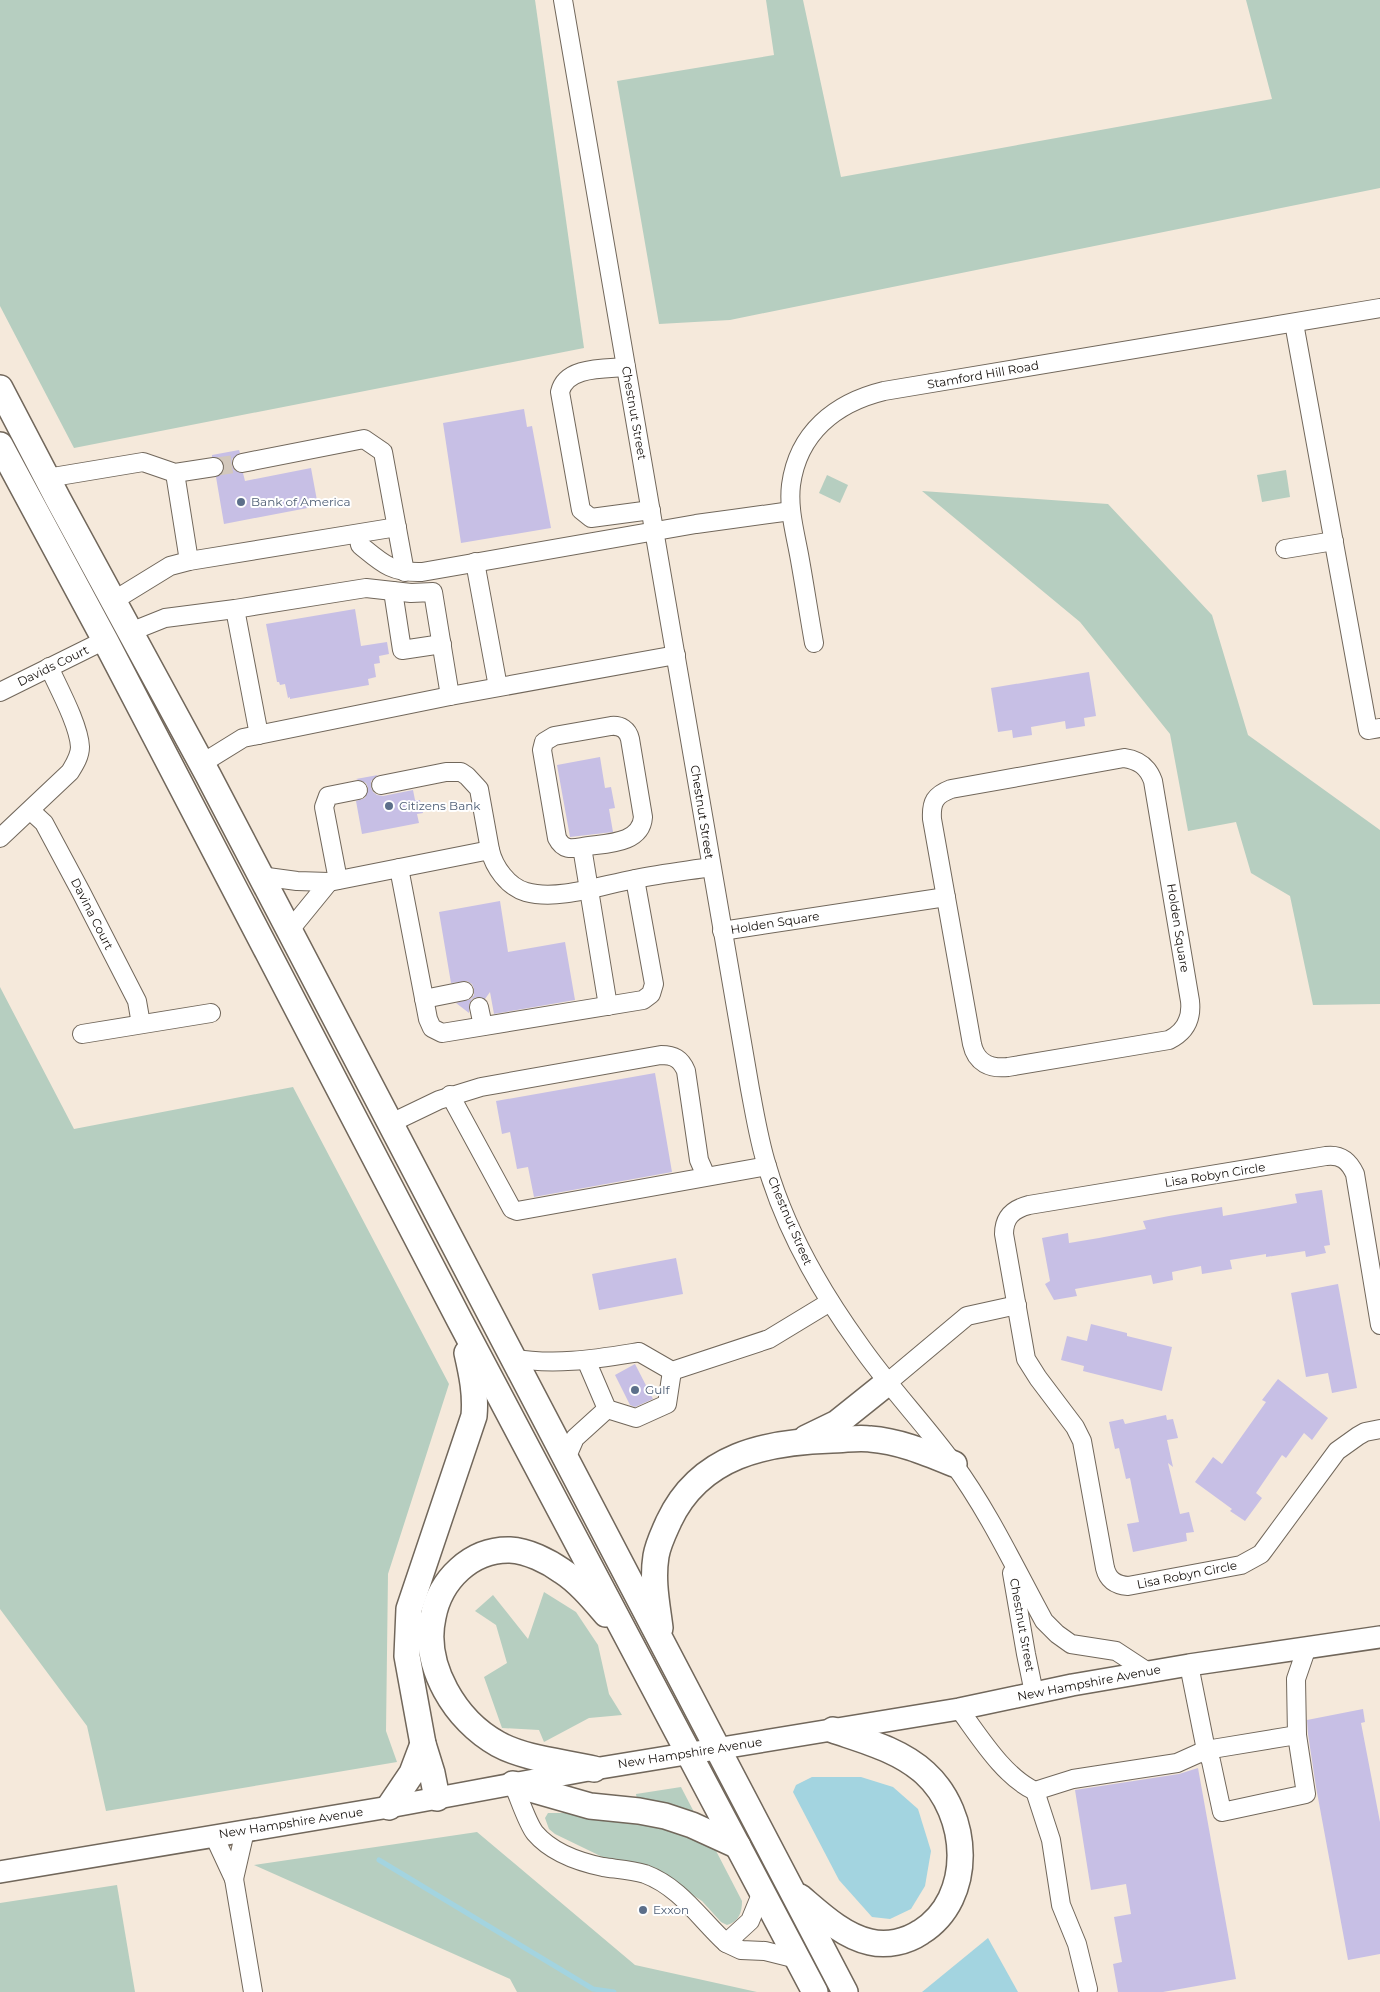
<svg xmlns="http://www.w3.org/2000/svg" width="1380" height="1992" font-family="Montserrat,sans-serif">
<rect width="100%" height="100%" fill="#f5e9db"/>
<!-- green -->
<g fill="#b6cec0">
<path d="M0,0H535L584,348L74,448L0,306Z"/>
<path d="M766,0H803L841,177L1272,99L1246,0H1380V188L730,320L659,324L617,81L774,55Z"/>
<path d="M1286,470L1290,497L1262,502L1257,475Z"/>
<path d="M827,475L848,485L840,503L819,493Z"/>
<path d="M922,491L1108,504L1212,615L1248,735L1380,830V1004L1313,1005L1290,896L1251,873L1236,822L1188,831L1170,734L1080,622Z"/>
<path d="M0,987L74,1129L293,1087L449,1384L388,1574L386,1731L397,1762L106,1811L87,1726L0,1609Z"/>
<path d="M544,1592L576,1612L598,1645L609,1694L622,1715L589,1718L544,1742L539,1730L502,1728L484,1677L507,1663L496,1625L475,1611L493,1595L528,1639Z"/>
<path d="M681,1787L695,1814L637,1799L636,1794Z"/>
<path d="M548,1813H572L644,1820L713,1845L742,1901C742,1912 739,1922 727,1925L721,1922L702,1901L679,1886L619,1865L555,1834L549,1829L545,1818Z"/>
<path d="M477,1832L635,1965L757,1992H517L510,1979L254,1865Z"/>
<path d="M117,1885L135,1992H0V1903Z"/>
</g>
<!-- water -->
<g fill="#a3d4e0">
<path d="M812,1777H861L893,1787L918,1809L931,1851L925,1886L911,1909L890,1919L872,1917L839,1880L793,1792L796,1785Z"/>
<path d="M988,1938L1018,1992H922Z"/>
</g>
<g fill="none" stroke-linecap="round" stroke-linejoin="round">
<!-- stream -->
<path stroke="#a3d4e0" stroke-width="5" d="M379,1860L593,1989L614,1992"/>
</g>
<!-- building -->
<g fill="#c7bfe5">
<path d="M524,409L527,427L532,426L551,528L461,543L443,423Z"/>
<path d="M239,450L240,453L232,459V465L234,470L243,473L245,481L311,468L318,506L224,524L216,477L224,471V465L222,460L212,457V455Z"/>
<path d="M355,609L361,646L387,642L389,654L379,656L380,663L374,664L376,677L368,679L369,685L290,699V697L288,698L285,684L280,685L279,682H277L266,624Z"/>
<path d="M1089,672L1096,716L1084,718L1085,726L1066,729L1065,721L1031,727L1032,735L1013,738L1012,730L998,732L991,688Z"/>
<path d="M600,757L605,788L611,787L615,808L609,809L613,832L570,837L557,765Z"/>
<path d="M378,775L371,781V787L373,792L377,795L383,796L413,790L415,800H420L423,813L417,814L419,823L362,834L356,801L365,798L368,788L366,783L356,779Z"/>
<path d="M500,901L508,952L565,942L575,1000L494,1014L490,992L485,999L477,997L472,999L469,1004V1013L456,1003L471,999L474,995V989L472,984L467,981L451,983L439,912Z"/>
<path d="M655,1073L672,1172L534,1197L528,1167L517,1169L510,1132L502,1134L496,1101Z"/>
<path d="M1322,1190L1330,1245L1324,1246L1326,1253L1306,1257L1305,1251L1266,1257V1254L1230,1260L1232,1269L1202,1274L1201,1266L1172,1272L1173,1280L1153,1284L1151,1275L1075,1289L1077,1296L1054,1300L1045,1284L1050,1281L1042,1238L1068,1233L1069,1243L1099,1238L1146,1229L1143,1221L1169,1216L1222,1207L1223,1216L1297,1203L1295,1194Z"/>
<path d="M676,1258L683,1294L599,1310L592,1274Z"/>
<path d="M1338,1284L1357,1388L1332,1393L1328,1373L1306,1377L1291,1293Z"/>
<path d="M1091,1324L1127,1333V1336L1172,1347L1162,1391L1083,1371L1084,1366L1061,1360L1067,1336L1087,1341Z"/>
<path d="M635,1364L653,1399L635,1407L630,1405L615,1375Z"/>
<path d="M1278,1379L1328,1418L1312,1440L1304,1433L1286,1458L1282,1455L1256,1493L1262,1498L1245,1521L1230,1511L1232,1509L1195,1482L1213,1457L1222,1464L1266,1402L1262,1400Z"/>
<path d="M1166,1415L1167,1420L1173,1419L1178,1438L1167,1440L1173,1467L1168,1463L1180,1514L1189,1512L1194,1532L1186,1533L1187,1541L1133,1552L1127,1524L1139,1522L1130,1478L1126,1479L1119,1448L1115,1449L1109,1422L1123,1419L1125,1424Z"/>
<path d="M1363,1709L1365,1722L1361,1723L1380,1822V1954L1348,1960L1316,1787L1308,1734L1307,1720Z"/>
<path d="M1198,1768L1236,1979L1163,1992H1118L1113,1964L1122,1962L1114,1917L1131,1914L1126,1884L1091,1890L1075,1790L1179,1774Z"/>
</g>
<g fill="none" stroke-linecap="round" stroke-linejoin="round">
<!-- minor-tunnel -->
<path stroke="#d3c8bc" stroke-width="18" stroke-dasharray="18 9" stroke-linecap="butt" d="M214,467L242,463"/>
<defs>
<g id="minor">
<path d="M563,0L750,1089C755,1115 759,1141 767,1166C786,1231 820,1290 859,1344C888,1386 923,1422 953,1463C989,1512 1015,1568 1044,1621L1057,1634L1071,1644L1116,1651L1148,1672"/>
<path d="M1294,323L1368,730L1380,728"/>
<path d="M626,367C605,369 566,366 560,392L581,510L591,518L651,510"/>
<path d="M242,463L364,439L383,452L405,572"/>
<path d="M175,473L189,561"/>
<path d="M47,478L143,462L175,473L214,467"/>
<path d="M358,534L360,545C382,563 391,573 422,572L696,524L791,511"/>
<path d="M1285,549L1334,541"/>
<path d="M475,562L498,687"/>
<path d="M393,591L402,650L442,644"/>
<path d="M113,601L170,566L189,561L397,527"/>
<path d="M235,609L259,735"/>
<path d="M130,632L165,618L235,609L366,588L411,593L433,592L450,696"/>
<path d="M814,643C809,615 805,588 800,560C796,536 788,510 791,485C798,433 835,403 884,391L1380,308"/>
<path d="M0,692L105,640"/>
<path d="M1124,758C1139,760 1148,767 1153,781L1190,1001C1192,1019 1185,1032 1169,1040L1008,1067C990,1069 976,1063 972,1044L932,819C931,802 935,795 951,789Z"/>
<path d="M201,764L243,738L450,696L676,655"/>
<path d="M381,785L446,772H461L467,776L479,789L490,850"/>
<path d="M31,811L44,823L81,892L137,1001L141,1024"/>
<path d="M0,838L70,772C75,764 80,756 80,747C79,725 58,687 49,667"/>
<path d="M582,847C604,843 641,845 643,817L630,739C628,730 621,725 611,726L554,736L544,742L542,750L557,838C563,850 571,849 582,847L608,1006"/>
<path d="M399,868L428,1019L432,1028L442,1033L643,1000L651,994L654,984L635,879"/>
<path d="M260,876L297,881L329,882L289,931"/>
<path d="M338,880L324,807L328,796L358,790"/>
<path d="M329,882L490,850C494,867 508,887 526,892C558,901 602,885 635,879C660,874 685,871 711,867"/>
<path d="M722,931L946,897"/>
<path d="M424,999L464,991"/>
<path d="M479,1007L483,1026"/>
<path d="M82,1034L211,1013"/>
<path d="M450,1095L512,1209L517,1211L767,1166"/>
<path d="M389,1124L439,1100L481,1087L661,1055C674,1055 681,1059 686,1071L699,1160L706,1176"/>
<path d="M1380,1325L1355,1174C1349,1161 1341,1154 1326,1156L1029,1205C1013,1209 1004,1217 1004,1234L1026,1359L1038,1378L1075,1427L1082,1441L1105,1568C1108,1580 1116,1585 1128,1586L1241,1565L1261,1554L1337,1451L1358,1436L1365,1432L1380,1429"/>
<path d="M511,1358C556,1366 595,1359 639,1352L672,1371L769,1339L830,1302"/>
<path d="M586,1360L607,1409L636,1418L667,1404L672,1371"/>
<path d="M887,1383L967,1316L1017,1305"/>
<path d="M565,1461L575,1438L607,1409"/>
<path d="M1012,1573L1026,1654L1034,1693"/>
<path d="M1189,1665L1206,1750L1211,1761L1222,1812L1306,1794L1297,1735L1296,1679L1307,1647"/>
<path d="M959,1709C979,1736 1004,1777 1035,1791L1073,1779L1177,1763L1206,1750L1297,1735"/>
<path d="M513,1784C519,1797 527,1823 535,1833C552,1853 579,1862 603,1867C616,1869 632,1870 645,1874C680,1887 700,1919 726,1943"/>
<path d="M1035,1791L1051,1840L1061,1905L1077,1944L1088,1989"/>
<path d="M214,1836L234,1879L253,1992"/>
<path d="M234,1879L245,1831"/>
<path d="M762,1892L750,1921L726,1943L741,1950L765,1951L797,1959"/>
</g>
<path id="major" d="M0,1872L389,1807L594,1769L959,1709L1072,1685L1189,1665L1380,1637"/>
<g id="highway">
<path d="M0,388L58,499L208,775L845,1992"/>
<path d="M0,445L105,640L460,1321L815,1992"/>
<path d="M806,1438L837,1423L887,1383"/>
<path d="M660,1628C657,1604 652,1581 656,1556C658,1544 664,1532 669,1521C700,1455 766,1442 832,1440C845,1440 858,1437 870,1439C899,1441 927,1453 954,1464"/>
<path d="M594,1769C565,1762 525,1759 498,1744C456,1721 422,1666 433,1617C440,1580 471,1549 510,1550C528,1551 548,1561 562,1571C579,1582 593,1599 606,1614"/>
<path d="M513,1784L590,1806L639,1811L665,1816L692,1825L738,1846"/>
<path d="M437,1798L432,1773L423,1744L407,1656L409,1609L474,1416C476,1394 472,1375 467,1353"/>
<path d="M389,1807L412,1773L423,1744"/>
<path d="M800,1897C820,1914 843,1936 870,1942C887,1946 906,1942 921,1932C975,1898 970,1814 925,1773C900,1750 865,1741 833,1730"/>
</g>
</defs>
<!-- minor casing -->
<use href="#minor" stroke="#71675b" stroke-width="20"/>
<!-- major casing -->
<use href="#major" stroke="#71675b" stroke-width="24"/>
<!-- highway casing -->
<use href="#highway" stroke="#71675b" stroke-width="28"/>
<!-- minor -->
<use href="#minor" stroke="#fff" stroke-width="18"/>
<!-- major -->
<use href="#major" stroke="#fff" stroke-width="21"/>
<!-- highway -->
<use href="#highway" stroke="#fff" stroke-width="25"/>
</g>
<!-- markers -->
<g fill="#5c6f8a" stroke="#fff" stroke-width="2">
<circle cx="241" cy="502" r="5"/>
<circle cx="389" cy="806" r="5"/>
<circle cx="635" cy="1390" r="5"/>
<circle cx="643" cy="1910" r="5"/>
</g>
<g text-anchor="middle" stroke-width="4" stroke-linejoin="round" paint-order="stroke">
<!-- street labels -->
<g font-size="12" fill="#130e0a" stroke="#fff">
<text transform="translate(983 375) rotate(-10)" y="4">Stamford Hill Road</text>
<text transform="translate(634 413) rotate(80)" y="4">Chestnut Street</text>
<text transform="translate(53 666) rotate(-26)" y="4">Davids Court</text>
<text transform="translate(702 812) rotate(81)" y="4">Chestnut Street</text>
<text transform="translate(92 914) rotate(63)" y="4">Davina Court</text>
<text transform="translate(775 923) rotate(-9)" y="4">Holden Square</text>
<text transform="translate(1178 928) rotate(81)" y="4">Holden Square</text>
<text transform="translate(1215 1175) rotate(-9)" y="4">Lisa Robyn Circle</text>
<text transform="translate(790 1221) rotate(67)" y="4">Chestnut Street</text>
<text transform="translate(1187 1575) rotate(-11)" y="4">Lisa Robyn Circle</text>
<text transform="translate(1022 1625) rotate(80)" y="4">Chestnut Street</text>
<text transform="translate(1089 1683) rotate(-11)" y="4">New Hampshire Avenue</text>
<text transform="translate(690 1753) rotate(-9)" y="4">New Hampshire Avenue</text>
<text transform="translate(291 1823) rotate(-9)" y="4">New Hampshire Avenue</text>
</g>
<!-- service labels -->
<g font-size="12" fill="#4e5e75" stroke="#fff" text-anchor="start">
<text x="251" y="506">Bank of America</text>
<text x="399" y="810">Citizens Bank</text>
<text x="645" y="1394">Gulf</text>
<text x="653" y="1914">Exxon</text>
</g>
</g>
</svg>
